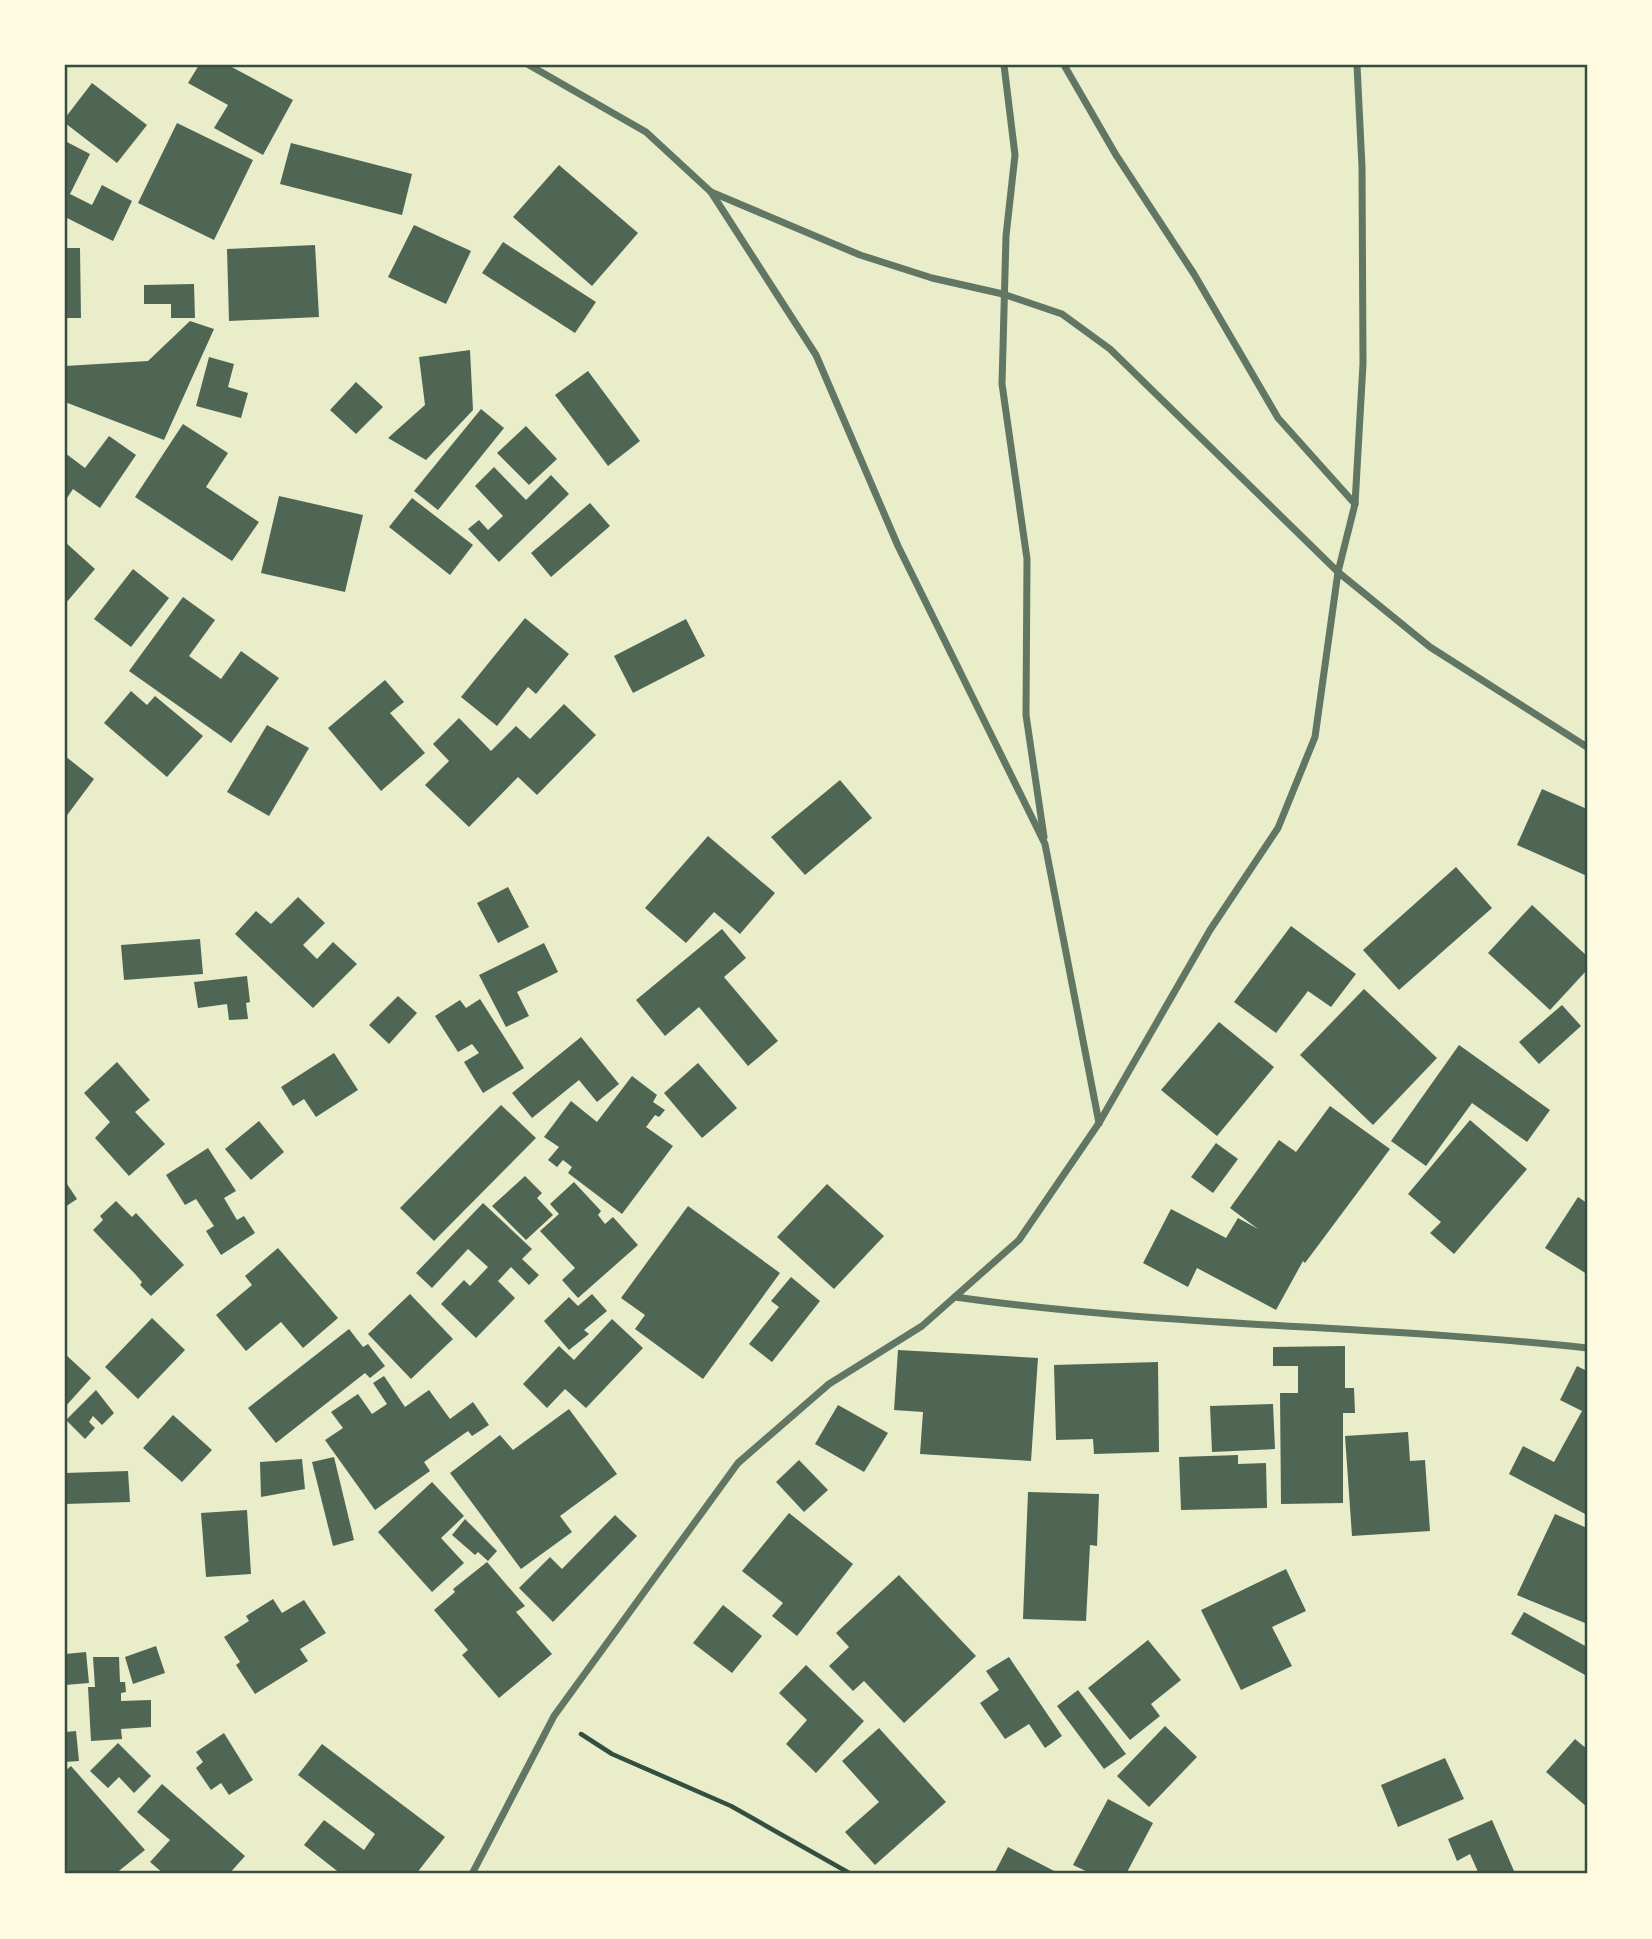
<svg xmlns="http://www.w3.org/2000/svg" width="1652" height="1939" font-family="'Archivo Narrow',sans-serif">
<rect width="100%" height="100%" fill="#e9edc9"/>
<!-- building -->
<g fill="#4f6655">
<path d="M199,65H228L293,100L263,155L214,128L228,105L188,83Z"/>
<path d="M92,83L147,125L117,163L65,123V118Z"/>
<path d="M177,123L253,160L214,240L138,203Z"/>
<path d="M65,141L90,154L70,194L92,205L102,185L132,201L113,241L65,217Z"/>
<path d="M291,143L412,174L402,215L280,184Z"/>
<path d="M559,165L638,233L592,286L513,217Z"/>
<path d="M414,225L471,251L446,304L388,277Z"/>
<path d="M503,242L596,302L575,333L482,273Z"/>
<path d="M315,245L319,317L229,321L227,249Z"/>
<path d="M65,248H80L81,318H65Z"/>
<path d="M194,284L195,318H171V304H144V285Z"/>
<path d="M190,321L214,329L164,440L65,402V366L148,361Z"/>
<path d="M470,350L473,410L426,460L388,438L425,405L419,357Z"/>
<path d="M209,357L234,364L228,387L248,393L241,418L196,406Z"/>
<path d="M588,371L640,441L608,466L555,395Z"/>
<path d="M356,382L383,407L356,434L330,410Z"/>
<path d="M481,409L504,428L438,510L414,491Z"/>
<path d="M183,424L228,453L206,487L259,522L232,561L135,497Z"/>
<path d="M526,426L557,459L529,485L497,453Z"/>
<path d="M109,436L136,455L100,508L73,489L65,501V453L85,468Z"/>
<path d="M494,467L526,500L551,475L569,494L499,562L468,529L479,520L488,530L503,516L475,486Z"/>
<path d="M279,496L363,515L345,592L261,573Z"/>
<path d="M412,498L473,545L450,575L389,527Z"/>
<path d="M590,503L610,526L551,577L531,553Z"/>
<path d="M65,542L95,569L65,604Z"/>
<path d="M133,569L169,598L131,647L94,619Z"/>
<path d="M183,597L215,620L189,656L221,679L241,651L279,678L231,743L129,671Z"/>
<path d="M525,618L569,654L536,694L528,687L497,726L461,697Z"/>
<path d="M686,619L705,656L633,693L614,656Z"/>
<path d="M385,680L404,702L390,713L425,753L381,791L328,728Z"/>
<path d="M131,691L147,705L155,696L203,736L167,777L104,723Z"/>
<path d="M564,704L596,735L537,795L518,777L469,827L425,785L449,761L433,744L459,718L491,751L516,726L530,739Z"/>
<path d="M267,725L309,748L269,816L227,792Z"/>
<path d="M65,756L94,779L65,818Z"/>
<path d="M840,780L872,818L805,875L771,837Z"/>
<path d="M1542,789L1587,809V876L1517,845Z"/>
<path d="M708,836L775,893L740,934L714,912L686,943L645,908Z"/>
<path d="M1456,867L1492,908L1399,990L1363,950Z"/>
<path d="M508,887L529,927L498,943L477,903Z"/>
<path d="M298,897L325,923L303,945L317,959L333,942L357,964L313,1008L235,934L256,911L271,924Z"/>
<path d="M1532,905L1587,956V970L1550,1010L1488,953Z"/>
<path d="M1291,926L1356,974L1331,1007L1308,991L1276,1033L1234,1002Z"/>
<path d="M722,929L746,958L724,977L778,1041L748,1066L699,1007L665,1036L636,1000Z"/>
<path d="M200,939L203,974L124,980L121,945Z"/>
<path d="M544,943L558,972L517,992L529,1016L506,1027L479,975Z"/>
<path d="M247,976L250,1002L246,1003L248,1019L229,1020L227,1004L198,1008L194,982Z"/>
<path d="M1364,989L1437,1058L1373,1125L1300,1055Z"/>
<path d="M398,996L417,1013L389,1044L369,1025Z"/>
<path d="M480,999L524,1068L483,1093L464,1062L479,1053L472,1044L458,1052L435,1016L460,1000L466,1008Z"/>
<path d="M1562,1005L1581,1026L1539,1064L1519,1042Z"/>
<path d="M1219,1022L1274,1067L1217,1136L1161,1090Z"/>
<path d="M581,1037L619,1084L597,1102L579,1080L532,1118L512,1093Z"/>
<path d="M1459,1045L1550,1110L1527,1142L1472,1103L1426,1166L1391,1141Z"/>
<path d="M334,1053L358,1090L316,1117L304,1099L293,1106L281,1087Z"/>
<path d="M117,1062L150,1100L135,1112L165,1144L129,1176L95,1138L110,1122L84,1093Z"/>
<path d="M698,1063L737,1108L702,1138L664,1093Z"/>
<path d="M632,1076L657,1095L653,1102L665,1110L659,1117L655,1115L646,1127L673,1146L622,1214L568,1173L572,1167L563,1160L557,1167L548,1160L559,1147L544,1137L571,1101L597,1122Z"/>
<path d="M501,1105L536,1138L434,1241L400,1208Z"/>
<path d="M1330,1106L1390,1149L1305,1263L1303,1261L1276,1310L1197,1268L1188,1287L1143,1263L1171,1209L1226,1238L1238,1218L1258,1229L1230,1208L1279,1140L1296,1152Z"/>
<path d="M1470,1120L1527,1169L1454,1254L1430,1233L1441,1222L1408,1194Z"/>
<path d="M259,1121L284,1152L251,1180L225,1149Z"/>
<path d="M1216,1143L1238,1159L1213,1193L1191,1177Z"/>
<path d="M208,1148L236,1191L224,1198L237,1220L244,1216L255,1233L221,1255L206,1231L214,1226L196,1199L185,1205L166,1175Z"/>
<path d="M525,1176L542,1193L537,1198L553,1215L526,1240L492,1206Z"/>
<path d="M65,1181L77,1199L65,1207Z"/>
<path d="M574,1182L601,1211L598,1215L605,1224L613,1217L638,1245L578,1298L562,1280L575,1268L540,1231L559,1214L550,1204Z"/>
<path d="M827,1184L884,1236L834,1289L777,1237Z"/>
<path d="M1578,1197L1587,1203V1274L1545,1248Z"/>
<path d="M116,1201L132,1217L136,1213L184,1265L151,1296L140,1285L142,1282L136,1275L93,1230L103,1220L100,1216Z"/>
<path d="M483,1203L532,1249L522,1259L539,1275L529,1285L511,1267L498,1281L515,1298L476,1338L441,1304L464,1280L470,1286L488,1267L468,1249L432,1288L416,1273Z"/>
<path d="M688,1206L780,1273L703,1379L635,1329L645,1315L621,1298Z"/>
<path d="M278,1248L338,1318L303,1348L281,1322L246,1351L216,1315L252,1285L245,1276Z"/>
<path d="M791,1277L820,1301L772,1362L749,1344L779,1307L771,1301Z"/>
<path d="M410,1294L453,1339L411,1379L368,1334Z"/>
<path d="M592,1294L607,1311L584,1330L589,1334L569,1350L544,1321L569,1297L578,1306Z"/>
<path d="M152,1318L185,1350L138,1399L105,1367Z"/>
<path d="M612,1319L643,1348L586,1408L565,1389L547,1408L523,1384L559,1346L574,1360Z"/>
<path d="M349,1329L363,1347L368,1344L385,1366L370,1378L365,1373L276,1443L248,1408Z"/>
<path d="M1345,1346V1388H1354L1355,1413H1343V1503L1281,1504L1280,1393H1298V1366H1273V1347Z"/>
<path d="M898,1350L1038,1358L1031,1461L920,1454L923,1412L894,1410Z"/>
<path d="M65,1354L91,1378L65,1407Z"/>
<path d="M1158,1362L1159,1452L1094,1454L1093,1439L1056,1440L1054,1365Z"/>
<path d="M1577,1366L1587,1371V1515L1509,1474L1523,1446L1554,1462L1582,1411L1560,1400Z"/>
<path d="M384,1376L405,1407L429,1390L450,1419L473,1402L489,1425L472,1436L468,1431L424,1462L430,1471L375,1510L325,1440L343,1428L331,1412L358,1394L372,1414L387,1404L373,1383Z"/>
<path d="M96,1390L114,1413L102,1425L93,1416L89,1422L95,1428L85,1439L66,1420Z"/>
<path d="M1273,1404L1275,1449L1212,1452L1210,1406Z"/>
<path d="M838,1405L888,1433L864,1472L815,1444Z"/>
<path d="M569,1409L617,1474L560,1516L572,1532L521,1569L450,1473L500,1435L513,1450Z"/>
<path d="M173,1415L212,1450L182,1482L143,1448Z"/>
<path d="M1408,1432L1410,1461L1425,1460L1430,1531L1352,1536L1345,1436Z"/>
<path d="M1238,1455V1464L1266,1463L1267,1508L1181,1510L1179,1457Z"/>
<path d="M334,1457L354,1540L333,1546L312,1462Z"/>
<path d="M302,1459L305,1489L261,1497L260,1462Z"/>
<path d="M799,1460L828,1490L804,1512L776,1482Z"/>
<path d="M128,1471L130,1502L65,1504V1473Z"/>
<path d="M432,1482L464,1516L441,1538L464,1563L432,1592L378,1532Z"/>
<path d="M1028,1492L1099,1494L1097,1546L1090,1545L1086,1621L1023,1619Z"/>
<path d="M247,1510L251,1574L206,1577L201,1513Z"/>
<path d="M789,1513L853,1564L797,1636L772,1616L783,1603L742,1571Z"/>
<path d="M1555,1514L1587,1528L1585,1623L1517,1595Z"/>
<path d="M615,1515L637,1536L553,1622L519,1588L550,1557L562,1569Z"/>
<path d="M465,1519L497,1551L488,1561L478,1552L475,1555L452,1535Z"/>
<path d="M487,1562L525,1606L516,1612L552,1654L499,1698L462,1655L468,1650L434,1610L455,1592L453,1589Z"/>
<path d="M1286,1569L1306,1611L1272,1627L1292,1666L1241,1690L1201,1610Z"/>
<path d="M899,1575L976,1656L904,1723L864,1681L853,1691L829,1666L849,1647L836,1633Z"/>
<path d="M273,1599L282,1613L304,1600L326,1633L300,1649L308,1661L255,1694L236,1665L240,1662L224,1637L249,1621L246,1616Z"/>
<path d="M723,1605L762,1636L732,1673L693,1643Z"/>
<path d="M1524,1612L1587,1647V1676L1511,1634Z"/>
<path d="M1148,1640L1181,1680L1151,1704L1160,1716L1130,1740L1088,1688Z"/>
<path d="M156,1646L165,1673L133,1684L125,1657Z"/>
<path d="M86,1652L89,1683L65,1685V1654Z"/>
<path d="M93,1657H119L120,1682H125L126,1692L121,1693V1701L151,1700V1727L121,1729L122,1739L91,1741L88,1687H95Z"/>
<path d="M1009,1657L1062,1736L1045,1748L1029,1724L1005,1739L980,1703L999,1690L986,1671Z"/>
<path d="M806,1665L864,1721L816,1773L786,1744L807,1720L779,1693Z"/>
<path d="M1078,1690L1126,1754L1104,1769L1057,1706Z"/>
<path d="M1165,1726L1197,1757L1149,1807L1117,1776Z"/>
<path d="M879,1728L946,1802L875,1865L845,1832L879,1802L842,1761Z"/>
<path d="M76,1731L79,1761L65,1762V1732Z"/>
<path d="M224,1733L253,1780L229,1795L221,1783L211,1790L196,1768L203,1762L196,1752Z"/>
<path d="M1575,1739L1587,1749V1807L1546,1772Z"/>
<path d="M118,1743L151,1776L134,1793L119,1777L108,1788L90,1771Z"/>
<path d="M322,1744L445,1837L416,1874H341L304,1845L324,1820L364,1850L375,1834L298,1775Z"/>
<path d="M1445,1758L1464,1799L1398,1827L1381,1785Z"/>
<path d="M71,1766L145,1850L115,1874H68L65,1870V1771Z"/>
<path d="M162,1784L245,1856L229,1874H164L150,1862L170,1840L137,1812Z"/>
<path d="M1108,1799L1153,1823L1126,1874H1092L1073,1865Z"/>
<path d="M1492,1820L1514,1871L1506,1874H1479L1470,1854L1457,1861L1448,1839Z"/>
<path d="M1008,1847L1060,1874H994Z"/>
</g>
<g fill="none" stroke-linecap="round" stroke-linejoin="round">
<!-- path -->
<path stroke="#344e41" stroke-width="4.5" d="M581,1734L612,1754L731,1806L851,1874"/>
<!-- minor -->
<g stroke="#617663" stroke-width="7">
<path d="M529,65L646,132L711,192L816,355L898,546L1045,844L1099,1123"/>
<path d="M1004,65L1015,155L1006,236L1002,384L1027,559L1026,715L1044,837"/>
<path d="M1064,65L1116,155L1194,274L1278,418L1355,504"/>
<path d="M711,192L860,255L932,278L1003,294L1062,314L1110,349L1338,572L1430,647L1587,747"/>
<path d="M955,1297C1165,1327 1377,1325 1587,1348"/>
<path d="M472,1874L554,1716L738,1463L829,1384L922,1326L1019,1240L1099,1123L1210,930L1278,828L1315,737L1338,572L1355,504L1363,364L1362,167L1357,65"/>
</g>
</g>
<!-- border -->
<rect width="1652" height="1939" fill="none" stroke="#fefae0" stroke-width="133"/>
<rect x="66" y="66" width="1520" height="1806" fill="none" stroke="#344e41" stroke-width="2.5"/>
</svg>
